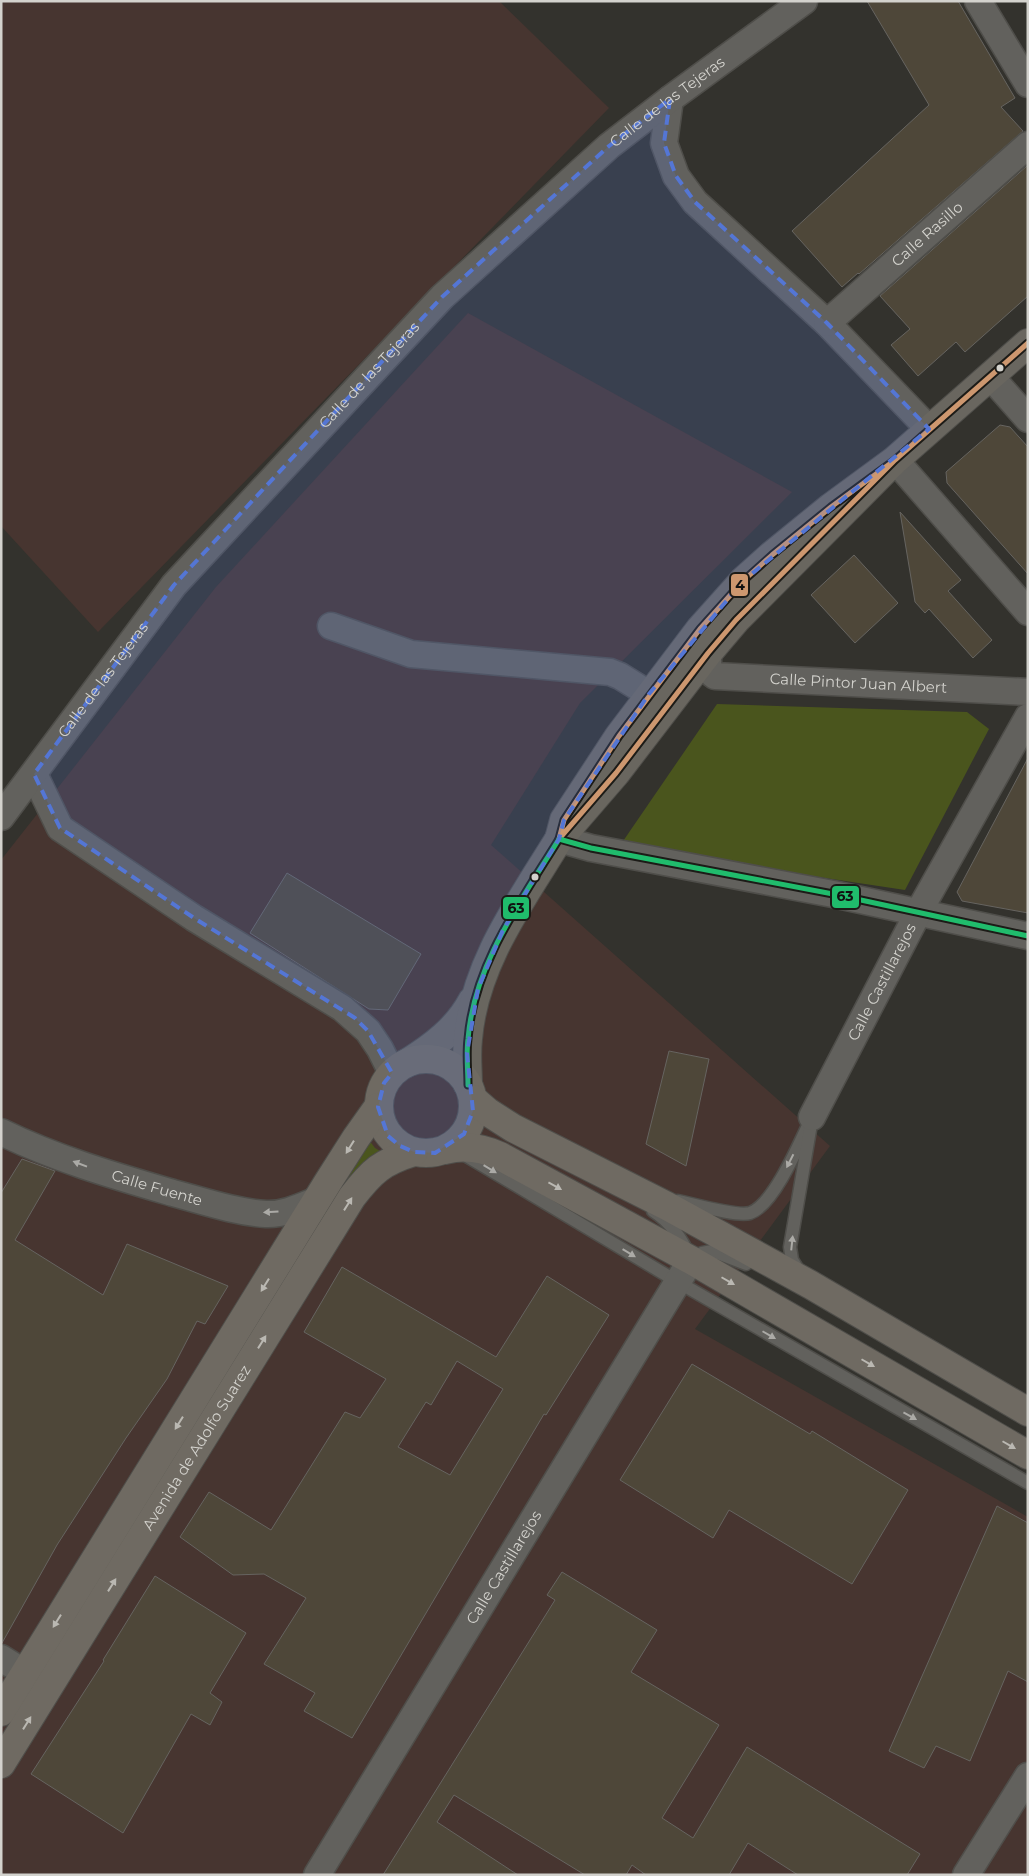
<svg xmlns="http://www.w3.org/2000/svg" width="1029" height="1876" font-family="Montserrat,sans-serif">
<rect width="100%" height="100%" fill="#33322d"/>
<!-- industrial -->
<g fill="#473530">
<path d="M1,1H499L609,108L98,632L1,526Z"/>
<path d="M468,313L792,492L580,703L491,845L830,1146L695,1329L1028,1517V1875H1V860L216,587Z"/>
</g>
<!-- green -->
<g fill="#4a551d">
<path d="M717,704L967,712L989,729L905,890L619,847Z"/>
<path d="M369,1140L375,1148L382,1152C367,1159 357,1168 346,1181L365,1143Z"/>
</g>
<!-- building -->
<g fill="#4e4739" stroke="#666460" fill-rule="evenodd">
<path d="M867,1H958L1015,98L1001,107L1023,131L859,274L858,273L842,287L792,231L929,105Z"/>
<path d="M1028,165V296L965,352L956,342L918,376L891,345L910,329L880,296Z"/>
<path d="M1000,425L1010,427L1028,447V574L947,483L946,472Z"/>
<path d="M900,512L961,580L948,591L992,640L973,658L929,609L925,613L915,602Z"/>
<path d="M854,555L898,603L855,643L811,595Z"/>
<path d="M1028,758V913L962,901L957,892Z"/>
<path d="M287,873L421,954L388,1010L369,1009L250,933Z"/>
<path d="M669,1051L709,1059L686,1166L646,1144Z"/>
<path d="M22,1159L55,1171L15,1240L103,1295L127,1244L228,1286L205,1324L197,1321L167,1379L126,1438L57,1545L2,1643L1,1193Z"/>
<path d="M342,1267L496,1357L547,1276L609,1315L546,1415L544,1414L352,1738L304,1711L315,1693L264,1664L306,1598L264,1574L233,1575L180,1537L209,1492L271,1530L345,1412L360,1418L386,1379L304,1332ZM457,1361L503,1389L450,1475L398,1447L426,1402L431,1405Z"/>
<path d="M692,1364L810,1434L812,1431L908,1490L852,1584L729,1510L713,1538L620,1480Z"/>
<path d="M997,1506L1028,1523V1682L1008,1671L970,1761L936,1746L924,1768L889,1751Z"/>
<path d="M562,1572L657,1630L631,1672L719,1725L662,1818L693,1838L747,1747L920,1854L907,1875H798L748,1843L729,1875H646L632,1865L626,1875H585L454,1795L437,1822L518,1875H383L555,1600L547,1595Z"/>
<path d="M155,1576L246,1633L210,1693L222,1702L210,1725L191,1714L123,1833L31,1774L104,1661L103,1660Z"/>
</g>
<g fill="none" stroke-linecap="round" stroke-linejoin="round">
<defs>
<g id="service">
<path d="M465,1155L678,1282L1028,1483"/>
<path d="M678,1201C693,1204 737,1217 750,1213C774,1205 801,1140 812,1117"/>
<path d="M653,1211C672,1223 683,1240 691,1260L702,1253L712,1251L746,1264"/>
<path d="M799,1271L792,1260L790,1247L810,1130"/>
</g>
<g id="minor">
<path d="M978,1L1028,84"/>
<path d="M670,99L664,143L676,176L695,202L827,323L929,429"/>
<path id="s1" d="M827,323L1028,145"/>
<path d="M990,376L1028,419"/>
<path d="M895,460L1028,612"/>
<path d="M331,626L411,654L610,672L620,676L649,694"/>
<path id="s2" d="M708,653C708,662 707,671 715,676L1028,692"/>
<path d="M34,774L60,828L194,918L342,1008L368,1031L380,1049L392,1073"/>
<path id="s3" d="M1,817L174,585L442,297L609,146L670,99L804,1"/>
<path d="M559,839L591,848L833,894L1028,936"/>
<path id="s4" d="M812,1117L918,913L1028,717"/>
<path id="s5" d="M1,1132C56,1159 115,1176 173,1193C203,1201 235,1212 266,1214C284,1215 302,1206 317,1200"/>
<path d="M1,1658L25,1673"/>
<path id="s6" d="M317,1875L691,1260"/>
<path d="M966,1875L1028,1776"/>
</g>
<g id="secondary">
<path d="M895,460L831,507L772,555L743,581L700,629L619,736L564,820L559,839L616,773L708,653L736,620L895,460L1028,343"/>
<path d="M407,1063C433,1047 457,1029 472,1001"/>
<path d="M468,1085C468,1070 466,1055 468,1039C474,964 521,901 559,839"/>
</g>
<g id="primary">
<circle cx="426" cy="1106" r="47"/>
<path d="M473,1099L488,1112L513,1128L667,1206L811,1285L1028,1412"/>
<path d="M445,1150C464,1145 483,1148 500,1156L691,1260L1028,1455"/>
<path d="M1,1712L328,1182L356,1138L378,1107"/>
<path id="s7" d="M1,1764L352,1197C372,1171 382,1162 414,1152"/>
</g>
</defs>
<!-- service casing -->
<use href="#service" stroke="#4f4e4a" stroke-width="15"/>
<!-- minor casing -->
<use href="#minor" stroke="#4f4e4a" stroke-width="29"/>
<!-- secondary casing -->
<use href="#secondary" stroke="#4f4e4a" stroke-width="30"/>
<!-- primary casing -->
<use href="#primary" stroke="#4f4e4a" stroke-width="30"/>
<!-- service -->
<use href="#service" stroke="#62615d" stroke-width="12"/>
<!-- minor -->
<use href="#minor" stroke="#62615d" stroke-width="26"/>
<!-- secondary -->
<use href="#secondary" stroke="#69665f" stroke-width="28"/>
<!-- primary -->
<use href="#primary" stroke="#6f6a62" stroke-width="28"/>
<defs>
<path id="bus-1" d="M895,460L831,507L772,555L743,581L700,629L619,736L564,820L559,839L616,773L708,653L736,620L895,460L1028,343"/>
<path id="bus-2" d="M468,1085C468,1070 466,1055 468,1039C474,964 521,901 559,839L591,848L833,894L1028,936"/>
</defs>
<!-- bus-1 casing -->
<use href="#bus-1" stroke="#1c1b17" stroke-width="9"/>
<!-- bus-2 casing -->
<use href="#bus-2" stroke="#1c1b17" stroke-width="9"/>
<!-- bus-1 -->
<use href="#bus-1" stroke="#cd976f" stroke-width="5"/>
<!-- bus-2 -->
<use href="#bus-2" stroke="#20bc6c" stroke-width="5"/>
</g>
<!-- one-way arrows -->
<defs><path id="oneway-solid" d="M-6-.8H1V-3.2L6.5 0L1 3.2V.8H-6Z" transform="scale(1.25)"/></defs>
<g fill="#bab8b2">
<use href="#oneway-solid" transform="translate(350 1147) rotate(122)"/>
<use href="#oneway-solid" transform="translate(555 1186) rotate(29)"/>
<use href="#oneway-solid" transform="translate(348 1204) rotate(-58)"/>
<use href="#oneway-solid" transform="translate(728 1281) rotate(30)"/>
<use href="#oneway-solid" transform="translate(265 1285) rotate(122)"/>
<use href="#oneway-solid" transform="translate(262 1342) rotate(-58)"/>
<use href="#oneway-solid" transform="translate(868 1363) rotate(30)"/>
<use href="#oneway-solid" transform="translate(179 1423) rotate(122)"/>
<use href="#oneway-solid" transform="translate(1009 1445) rotate(30)"/>
<use href="#oneway-solid" transform="translate(112 1585) rotate(-58)"/>
<use href="#oneway-solid" transform="translate(57 1621) rotate(122)"/>
<use href="#oneway-solid" transform="translate(27 1723) rotate(-58)"/>
</g>
<g fill="#abaaa6">
<use href="#oneway-solid" transform="translate(790 1161) rotate(117)"/>
<use href="#oneway-solid" transform="translate(80 1164) rotate(-159)"/>
<use href="#oneway-solid" transform="translate(490 1169) rotate(31)"/>
<use href="#oneway-solid" transform="translate(271 1212) rotate(176)"/>
<use href="#oneway-solid" transform="translate(792 1243) rotate(-84)"/>
<use href="#oneway-solid" transform="translate(629 1253) rotate(31)"/>
<use href="#oneway-solid" transform="translate(769 1335) rotate(30)"/>
<use href="#oneway-solid" transform="translate(910 1416) rotate(29)"/>
</g>
<!-- marked area -->
<path fill="#5476d5" fill-opacity="0.2" stroke="#5476d5" stroke-width="4" stroke-dasharray="10 6" stroke-linejoin="round" d="M670,99L664,143L676,176L695,202L827,323L929,429L743,581L649,694L564,820L559,839L503,930L478,989L467,1053L473,1111L464,1134L435,1153L414,1152L400,1146L388,1136L378,1107L384,1083L392,1073L368,1031L355,1018L194,918L60,828L34,774L174,585L442,297L609,146Z"/>
<!-- markers -->
<g fill="#d3d2cd" stroke="#1c1b17" stroke-width="2">
<circle cx="1000" cy="368" r="4.5"/>
<circle cx="535" cy="877" r="4.5"/>
</g>
<g text-anchor="middle" stroke-width="4" stroke-linejoin="round" paint-order="stroke">
<!-- street labels -->
<g font-size="15" fill="#d3d2cd" stroke="#1c1b17">
<text dy="5" stroke="none"><textPath href="#s3" startOffset="981">Calle de las Tejeras</textPath></text>
<text dy="5" stroke="none"><textPath href="#s1" startOffset="134">Calle Rasillo</textPath></text>
<text dy="5" stroke="none"><textPath href="#s3" startOffset="576">Calle de las Tejeras</textPath></text>
<text dy="5" stroke="none"><textPath href="#s3" startOffset="171">Calle de las Tejeras</textPath></text>
<text dy="5" stroke="none"><textPath href="#s2" startOffset="169">Calle Pintor Juan Albert</textPath></text>
<text dy="5" stroke="none"><textPath href="#s4" startOffset="152">Calle Castillarejos</textPath></text>
<text dy="5" stroke="none"><textPath href="#s5" startOffset="166">Calle Fuente</textPath></text>
<text dy="5" stroke="none"><textPath href="#s7" startOffset="372">Avenida de Adolfo Suarez</textPath></text>
<text dy="5" stroke="none"><textPath href="#s6" startOffset="360">Calle Castillarejos</textPath></text>
</g>
</g>
<g stroke="#1c1b17" stroke-width="2">
<rect x="730" y="573" width="19" height="24" rx="5" fill="#cd976f"/>
<rect x="831" y="885" width="29" height="24" rx="5" fill="#20bc6c"/>
<rect x="502" y="896" width="28" height="24" rx="5" fill="#20bc6c"/>
</g>
<g font-size="14" text-anchor="middle" font-weight="bold" fill="#111">
<text x="740" y="590">4</text>
<text x="845" y="901">63</text>
<text x="516" y="913">63</text>
</g>
<!-- border -->
<rect width="1029" height="1876" fill="none" stroke="#d3d2cd" stroke-width="5"/>
</svg>
